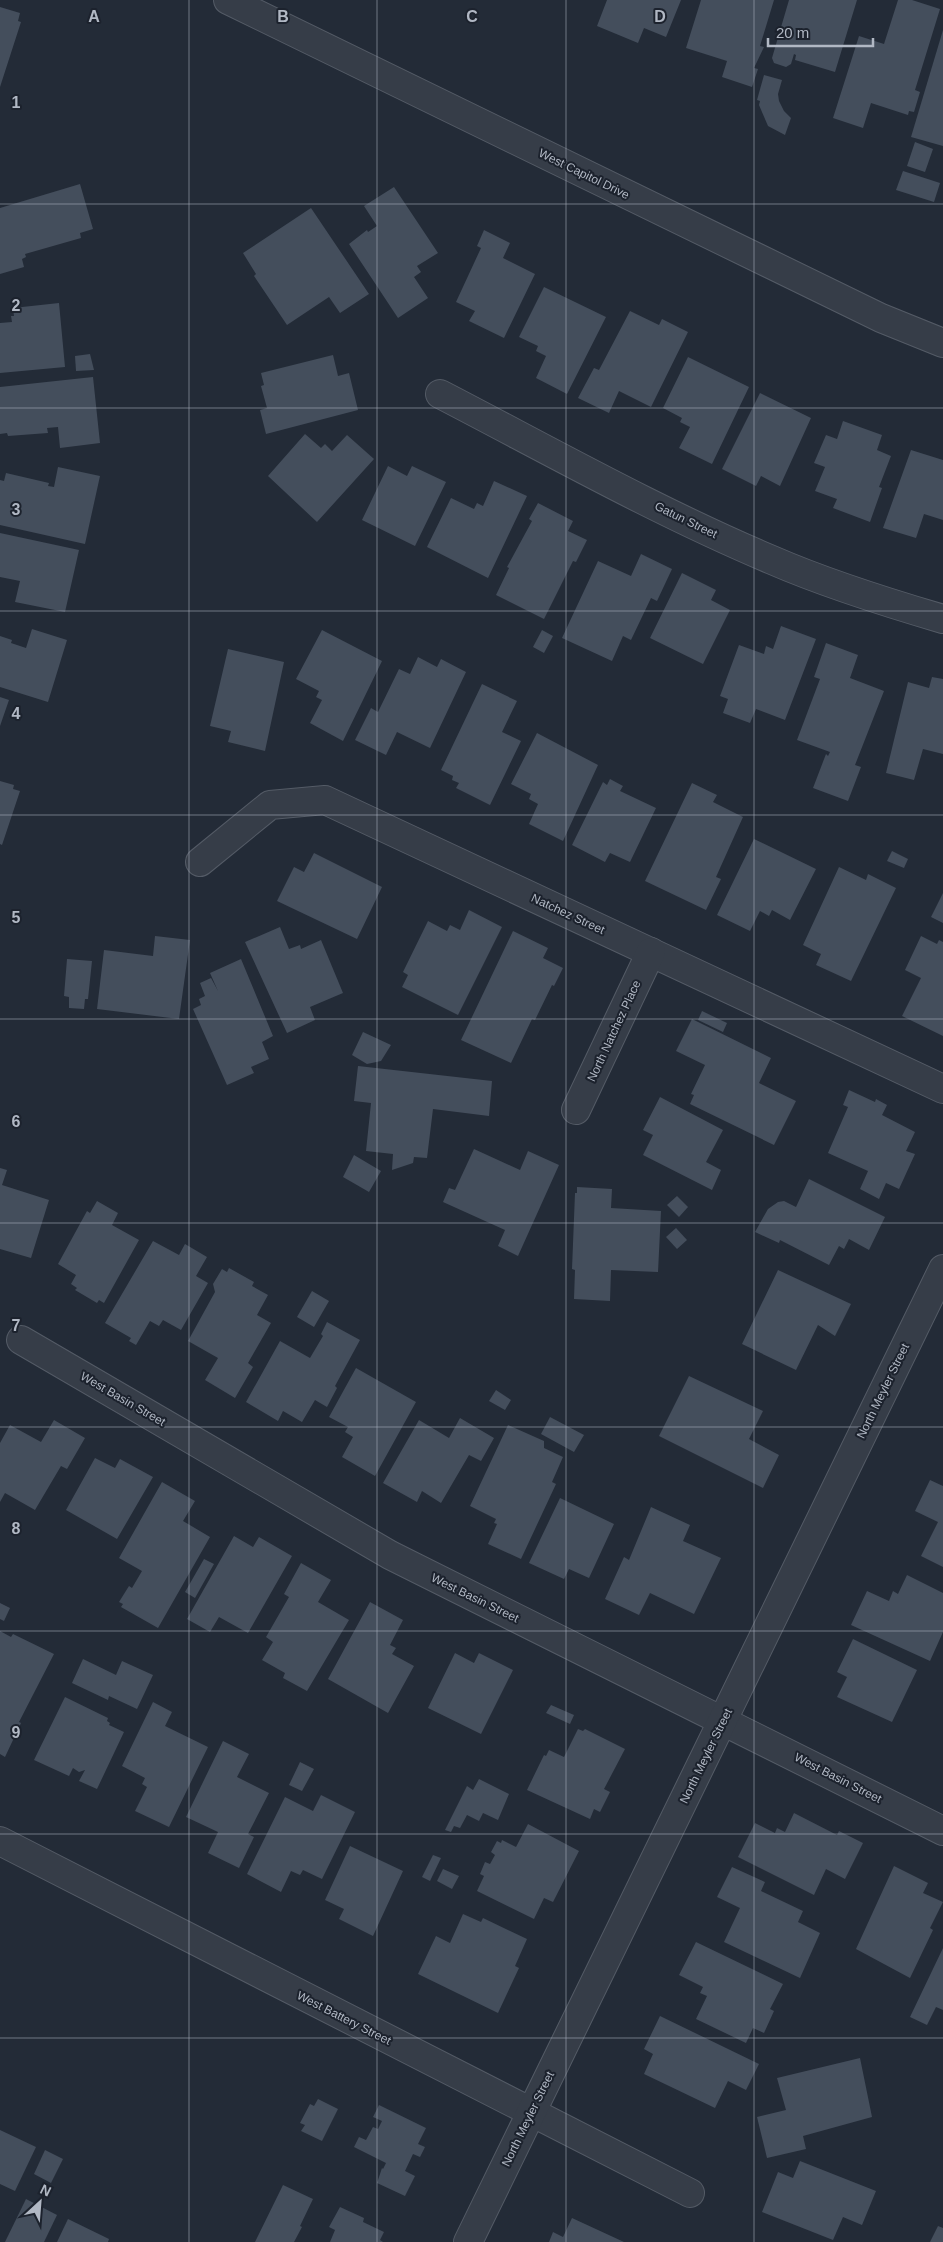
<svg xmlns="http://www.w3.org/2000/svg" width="943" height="2242" font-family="Helvetica,sans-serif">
<rect width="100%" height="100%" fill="#232b37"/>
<!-- building -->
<g fill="#444e5c">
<path d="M607,0H681L666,37L644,28L638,43L597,26Z"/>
<path d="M701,0H774L760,46L764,47L754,68L758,69L752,87L722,77L727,61L686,48Z"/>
<path d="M789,0H857L835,72L795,60L796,55L794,54L791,64L786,67L774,63L772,58Z"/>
<path d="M898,0H912L940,9L915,90L920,92L914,112L909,111L908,115L871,103L863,128L833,118L859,36L884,44Z"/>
<path d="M0,7L20,13L18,21L21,22L0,87Z"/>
<path d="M943,30V146L911,137Z"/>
<path d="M764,75L782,80L778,94L779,101L784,111L791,118L785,135L768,126L759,105L760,101L757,100Z"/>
<path d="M915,142L933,149L925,172L907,166Z"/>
<path d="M903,171L940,183L934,202L896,190Z"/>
<path d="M80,184L93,229L80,233L81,238L25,254L26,257L22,259L24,267L0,274V208Z"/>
<path d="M394,187L438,253L417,266L421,272L414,277L428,298L398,318L349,244L367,230L368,232L377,226L364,206Z"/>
<path d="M311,208L369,294L340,313L329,297L287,325L254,276L256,274L243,253Z"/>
<path d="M484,230L510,243L503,258L535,274L504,338L469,321L475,311L456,302L481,248L477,246Z"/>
<path d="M544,287L606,317L567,394L536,378L546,356L536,351L538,346L519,337Z"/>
<path d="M59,303L65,367L0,373V323L12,322L11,316H14L13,308Z"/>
<path d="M630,311L659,325L662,319L688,332L651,407L619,391L609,413L578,398L594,368L599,370Z"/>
<path d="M90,354L94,370L76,371L75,356Z"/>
<path d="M333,355L338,376L349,373L358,410L266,434L260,410L267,408L261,386L264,385L261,373Z"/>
<path d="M688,357L749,387L712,464L679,448L690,427L680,422L682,418L663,408Z"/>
<path d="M93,377L100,443L60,448L58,427L47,428L48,433L8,436L7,433L0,434V387Z"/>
<path d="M760,393L811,418L780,486L761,476L756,486L722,469Z"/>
<path d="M843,421L882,435L877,450L891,456L879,487L882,488L870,522L833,508L837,499L815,491L825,467L814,463L826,435L837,439Z"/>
<path d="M305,434L321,448L325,444L332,451L347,435L374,459L317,522L268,476Z"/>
<path d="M911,450L943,460V520L924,514L916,538L883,528Z"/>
<path d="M388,466L407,476L412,466L446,482L415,546L362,520Z"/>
<path d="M58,467L100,476L85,544L0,525V480L4,481L6,473L49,483L48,486L54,487Z"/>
<path d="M494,481L527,496L488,578L427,547L451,498L474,509L477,503L483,506Z"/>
<path d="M538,503L573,521L568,531L587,540L576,562L573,561L544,619L496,595L509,568L507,567L532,521L529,519Z"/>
<path d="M0,533L79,550L65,612L15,602L20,581L0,577Z"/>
<path d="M641,554L672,569L657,601L651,598L631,640L623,636L612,661L562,638L598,561L631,576Z"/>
<path d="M682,573L716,590L711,600L730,610L703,664L650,638Z"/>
<path d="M781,626L816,639L785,720L756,709L750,723L723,713L728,699L720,696L739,645L764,654L766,646L773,649Z"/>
<path d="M32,629L67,640L48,702L0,687V636L12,640L11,643L26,648Z"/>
<path d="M322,630L382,661L343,741L310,723L322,700L316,697L319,691L296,679Z"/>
<path d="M542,630L553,636L544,653L533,647Z"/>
<path d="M826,643L858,655L850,678L884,691L855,765L861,767L848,801L813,788L826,754L828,756L830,752L797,740L820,679L814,677Z"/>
<path d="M228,649L284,662L265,751L228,742L231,731L210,726Z"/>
<path d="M418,657L437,667L441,659L466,672L430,748L397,732L386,755L355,740L371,708L378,712L399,669L410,674Z"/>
<path d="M932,677L943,679V754L923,749L914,780L886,773L908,682L929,688Z"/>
<path d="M482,684L517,701L502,732L521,741L490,805L456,788L459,783L452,780L453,776L441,770Z"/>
<path d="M0,697L9,700L0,726Z"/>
<path d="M537,733L598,765L563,841L529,824L538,804L529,799L531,794L511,784Z"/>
<path d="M610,779L623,786L620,791L656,808L630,862L610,853L605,862L572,845L603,782L607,785Z"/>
<path d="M0,781L14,785L13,789L20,791L2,845L0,844Z"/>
<path d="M692,783L717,795L713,802L743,817L716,877L721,879L706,910L645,881Z"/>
<path d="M754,839L816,869L790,920L772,910L769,916L760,911L750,931L717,915Z"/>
<path d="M892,851L908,859L904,868L887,861Z"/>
<path d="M314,853L382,887L357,939L277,901L294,867L304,872Z"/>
<path d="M839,867L866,880L868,874L896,888L851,981L816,965L821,954L803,945Z"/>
<path d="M943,893V923L931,917Z"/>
<path d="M469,910L502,927L458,1015L402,987L408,975L403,972L428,921L447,931L450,925L460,930Z"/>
<path d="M280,927L289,949L300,945L301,949L321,940L343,993L310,1007L315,1020L287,1033L245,942Z"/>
<path d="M513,931L548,948L543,958L563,968L554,986L552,985L535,1020L532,1019L511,1063L461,1040Z"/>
<path d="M155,936L190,940L179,1019L97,1009L104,950L153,956Z"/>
<path d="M921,936L937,944L939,940L943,942V1036L902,1016L921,978L905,970Z"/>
<path d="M67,959L92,961L88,999H85L84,1009L69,1008V997L64,996Z"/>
<path d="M241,959L273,1036L262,1042L269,1059L251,1067L254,1073L227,1085L193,1009L201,1005L199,999L205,996L200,983L211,978L218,991L210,973Z"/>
<path d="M702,1011L727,1023L723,1032L698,1020Z"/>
<path d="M692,1019L771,1058L759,1083L796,1101L774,1145L690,1104L694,1095L691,1094L705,1065L676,1051Z"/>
<path d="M363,1032L391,1045L381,1061L367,1064L352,1055Z"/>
<path d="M358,1066L492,1081L489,1116L433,1109L427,1158L414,1157L413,1163L392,1170L393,1154L366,1151L371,1103L354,1101Z"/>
<path d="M849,1090L875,1102L876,1099L887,1105L882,1115L915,1132L906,1151L915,1154L899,1189L886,1183L879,1199L860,1189L868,1171L828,1153L848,1107L843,1105Z"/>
<path d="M660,1097L723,1130L706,1162L721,1170L712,1190L643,1155L653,1135L643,1130Z"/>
<path d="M474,1149L520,1170L528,1151L559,1165L518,1256L498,1246L505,1230L443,1202L449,1188L455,1190Z"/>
<path d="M354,1155L381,1171L369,1192L343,1177Z"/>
<path d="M0,1168L7,1170L2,1185L49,1200L31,1258L0,1249Z"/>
<path d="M809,1179L885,1217L869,1250L849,1239L844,1249L839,1246L829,1265L780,1240L779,1243L755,1232L768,1209L778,1202L784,1201L796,1207Z"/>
<path d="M577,1187L612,1189L611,1208L661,1211L658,1272L611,1270L610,1301L574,1299L575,1270L572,1269L575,1193H577Z"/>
<path d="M677,1196L688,1207L679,1217L667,1205Z"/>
<path d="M97,1201L118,1213L112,1225L139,1240L104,1303L99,1300L97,1303L75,1290L77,1288L71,1284L76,1275L58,1264L87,1211L90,1213Z"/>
<path d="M676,1228L687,1240L677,1249L666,1237Z"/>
<path d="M153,1241L179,1255L185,1244L207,1257L196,1276L208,1283L181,1330L163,1320L159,1326L150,1321L136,1345L129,1341L131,1338L105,1323Z"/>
<path d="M229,1268L254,1282L252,1286L268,1295L257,1315L271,1323L248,1363L253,1367L235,1398L205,1380L218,1358L188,1341L215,1292L213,1284L222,1269L227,1272Z"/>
<path d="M778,1270L851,1304L835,1336L818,1325L796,1370L742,1344Z"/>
<path d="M312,1291L329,1301L314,1327L297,1317Z"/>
<path d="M327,1322L360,1340L335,1386L337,1388L327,1407L315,1400L302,1422L283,1411L278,1421L246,1402L280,1341L310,1358L323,1336L321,1334Z"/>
<path d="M356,1368L416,1402L375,1476L342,1457L353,1437L345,1432L348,1427L329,1417Z"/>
<path d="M689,1376L763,1411L749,1439L779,1455L763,1488L659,1436Z"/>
<path d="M496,1390L511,1400L505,1410L489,1401Z"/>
<path d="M550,1417L584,1435L574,1452L541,1434Z"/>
<path d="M460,1418L494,1438L481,1461L469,1455L441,1503L422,1491L417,1502L383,1483L419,1420L449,1438Z"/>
<path d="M54,1420L85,1438L67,1469L61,1466L35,1510L5,1493L0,1502V1443L10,1425L41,1442Z"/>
<path d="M508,1425L544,1441V1448L563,1457L552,1482L556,1484L521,1559L488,1544L497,1524L494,1523L496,1519L470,1506Z"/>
<path d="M95,1458L115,1468L120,1459L153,1477L117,1539L66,1510Z"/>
<path d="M930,1480L943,1486V1567L921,1556L938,1522L915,1511Z"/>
<path d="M162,1482L195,1501L183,1521L210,1537L158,1628L121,1607L123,1604L119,1602L129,1586L132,1588L142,1571L119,1558Z"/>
<path d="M560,1498L614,1524L589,1578L569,1569L564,1579L529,1563Z"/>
<path d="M651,1507L690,1525L683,1541L721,1558L694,1614L650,1593L639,1615L605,1599L624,1557L629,1560Z"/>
<path d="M234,1536L253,1547L259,1537L292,1556L248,1633L219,1617L210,1632L187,1619Z"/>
<path d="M204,1559L214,1564L195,1598L185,1592Z"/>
<path d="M301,1563L331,1580L318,1602L349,1620L307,1691L283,1678L285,1673L262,1660L273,1642L266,1637L289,1597L284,1594Z"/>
<path d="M907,1575L943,1593V1632L930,1661L851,1625L867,1591L889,1601L893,1591L898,1594Z"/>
<path d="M370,1602L403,1620L390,1645L396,1648L392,1654L414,1666L388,1713L328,1679Z"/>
<path d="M0,1603L10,1608L4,1621L0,1619Z"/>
<path d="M0,1631L11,1637L13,1634L54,1654L19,1722L21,1723L5,1757L0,1754Z"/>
<path d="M853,1639L917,1670L892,1722L837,1697L847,1677L837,1672Z"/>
<path d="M455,1653L474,1663L479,1653L513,1670L481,1734L428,1708Z"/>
<path d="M83,1659L116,1675L122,1661L153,1675L137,1709L109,1696L108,1700L72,1683Z"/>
<path d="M65,1697L108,1718L107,1721L110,1723L109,1725L124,1732L97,1789L79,1781L85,1770L79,1772L73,1768L69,1776L34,1760Z"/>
<path d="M153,1702L172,1712L165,1726L208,1747L169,1827L135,1811L147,1787L142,1784L145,1778L122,1766Z"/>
<path d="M551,1705L574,1715L570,1724L546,1713Z"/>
<path d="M578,1729L583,1731L585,1729L625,1749L604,1789L610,1792L600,1812L594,1809L590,1819L527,1790L544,1755L546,1756L549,1750L564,1757Z"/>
<path d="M223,1741L249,1754L237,1777L269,1793L248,1834L254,1837L239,1868L208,1853L218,1832L186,1817Z"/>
<path d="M300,1762L314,1769L302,1791L289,1785Z"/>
<path d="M479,1779L509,1794L498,1820L483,1813L479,1821L467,1815L460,1828L454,1826L451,1832L445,1830L467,1786L473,1790Z"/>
<path d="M321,1795L355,1812L322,1879L303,1870L300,1875L291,1871L281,1892L247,1874L285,1797L313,1811Z"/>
<path d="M794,1813L837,1835L839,1831L863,1843L845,1879L826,1869L814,1895L738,1857L755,1823L775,1833L777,1828L785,1832Z"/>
<path d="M528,1824L579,1851L553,1902L544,1898L534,1919L477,1891L484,1876L480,1874L485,1862L490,1864L495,1855L491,1852L497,1841L501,1843L502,1840L516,1847Z"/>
<path d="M350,1846L403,1871L373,1936L339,1919L344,1909L325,1900Z"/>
<path d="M433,1855L441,1858L430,1881L422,1877Z"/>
<path d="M894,1866L928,1883L923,1893L943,1902L930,1928L933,1930L910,1978L856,1949Z"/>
<path d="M732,1867L765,1882L761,1891L803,1911L798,1922L820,1933L800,1978L724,1942L740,1908L717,1897Z"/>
<path d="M443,1869L459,1876L452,1889L437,1881Z"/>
<path d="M463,1914L481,1922L483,1918L527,1939L515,1966L519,1968L498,2013L418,1974L436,1936L450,1943Z"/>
<path d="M696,1942L783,1984L770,2009L774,2011L764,2033L753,2028L746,2043L696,2019L707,1996L700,1993L703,1987L679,1975Z"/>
<path d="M943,1948V2010L936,2007L927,2025L910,2017Z"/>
<path d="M660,2016L759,2064L746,2090L728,2081L715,2108L644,2074L653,2054L644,2049Z"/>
<path d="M860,2058L872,2117L803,2136L806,2149L767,2158L757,2117L786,2110L777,2078Z"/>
<path d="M318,2099L338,2109L322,2141L301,2131L305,2125L300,2123L310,2104L314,2106Z"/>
<path d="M379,2105L426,2128L418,2144L425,2147L420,2157L413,2154L405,2171L415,2176L405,2196L377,2183L382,2168L383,2169L386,2163L354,2147L359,2137L366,2140L373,2127L378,2129L382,2121L373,2117Z"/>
<path d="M0,2130L36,2147L15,2191L0,2184Z"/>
<path d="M45,2150L63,2159L51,2183L34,2174Z"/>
<path d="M800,2161L876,2191L862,2225L843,2217L833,2240L762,2212L778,2172L793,2178Z"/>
<path d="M283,2185L313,2199L300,2226L302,2227L294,2242H255Z"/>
<path d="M26,2199L57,2215L44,2242H5Z"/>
<path d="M340,2207L364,2218L363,2222L384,2232L380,2240L383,2242H330L335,2230L329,2227Z"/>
<path d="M572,2218L624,2242H549L553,2232L563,2237Z"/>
<path d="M68,2219L109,2239L108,2242H57Z"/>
<path d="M938,2226L943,2228V2242H930Z"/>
</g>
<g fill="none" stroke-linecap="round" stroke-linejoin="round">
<defs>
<g id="minor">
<path d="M440,394C550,451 658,512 772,560C827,584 885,602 943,619"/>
<path d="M200,862L270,805L325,800L943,1089"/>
<path d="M576,1110L651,952"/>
<path d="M21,1340L390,1555L943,1831"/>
<path d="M0,1841L690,2193"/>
</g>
<g id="tertiary">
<path d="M228,0L881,318L943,343"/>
<path d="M468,2242L943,1269"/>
</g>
</defs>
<!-- minor casing -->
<use href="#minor" stroke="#545b66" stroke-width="30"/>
<!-- tertiary casing -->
<use href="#tertiary" stroke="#545b66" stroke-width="30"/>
<!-- minor -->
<use href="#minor" stroke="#363d48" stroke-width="28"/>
<!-- tertiary -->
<use href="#tertiary" stroke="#363d48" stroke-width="28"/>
</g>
<!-- grid -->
<path fill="none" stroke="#b1b8c4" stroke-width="1" stroke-opacity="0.55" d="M189,0V2242M377,0V2242M566,0V2242M754,0V2242M0,204H943M0,408H943M0,611H943M0,815H943M0,1019H943M0,1223H943M0,1427H943M0,1631H943M0,1834H943M0,2038H943"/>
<g text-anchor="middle" stroke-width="4" stroke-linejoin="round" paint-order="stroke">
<!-- street labels -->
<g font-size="12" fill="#b1b8c4" stroke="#1c222d">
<text transform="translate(584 174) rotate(26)" y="4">West Capitol Drive</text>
<text transform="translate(686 520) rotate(26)" y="4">Gatun Street</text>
<text transform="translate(568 914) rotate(25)" y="4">Natchez Street</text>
<text transform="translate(614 1031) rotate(-65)" y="4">North Natchez Place</text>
<text transform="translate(883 1391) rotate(-64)" y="4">North Meyler Street</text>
<text transform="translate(123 1399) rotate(30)" y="4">West Basin Street</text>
<text transform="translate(475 1598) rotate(26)" y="4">West Basin Street</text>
<text transform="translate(706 1756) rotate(-64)" y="4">North Meyler Street</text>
<text transform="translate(838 1778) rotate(27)" y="4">West Basin Street</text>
<text transform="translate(344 2018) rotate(27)" y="4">West Battery Street</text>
<text transform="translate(528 2119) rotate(-64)" y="4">North Meyler Street</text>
</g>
</g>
<g font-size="16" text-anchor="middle" font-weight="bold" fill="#b1b8c4" stroke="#1c222d" stroke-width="4" stroke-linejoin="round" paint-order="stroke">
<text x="94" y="22">A</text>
<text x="283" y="22">B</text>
<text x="472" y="22">C</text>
<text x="660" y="22">D</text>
<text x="16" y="108">1</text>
<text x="16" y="311">2</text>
<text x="16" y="515">3</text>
<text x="16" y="719">4</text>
<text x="16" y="923">5</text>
<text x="16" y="1127">6</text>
<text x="16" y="1331">7</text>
<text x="16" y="1534">8</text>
<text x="16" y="1738">9</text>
</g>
<!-- north arrow -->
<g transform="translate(40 2202) rotate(26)" stroke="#1c222d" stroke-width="4" paint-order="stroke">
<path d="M0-4L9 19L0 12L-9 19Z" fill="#b1b8c4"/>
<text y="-8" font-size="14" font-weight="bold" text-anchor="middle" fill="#b1b8c4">N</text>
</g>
<!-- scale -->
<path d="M768 38v8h105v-8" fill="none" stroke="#b1b8c4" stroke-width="2.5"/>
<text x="776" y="38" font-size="15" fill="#b1b8c4" stroke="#1c222d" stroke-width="4" paint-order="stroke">20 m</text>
</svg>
